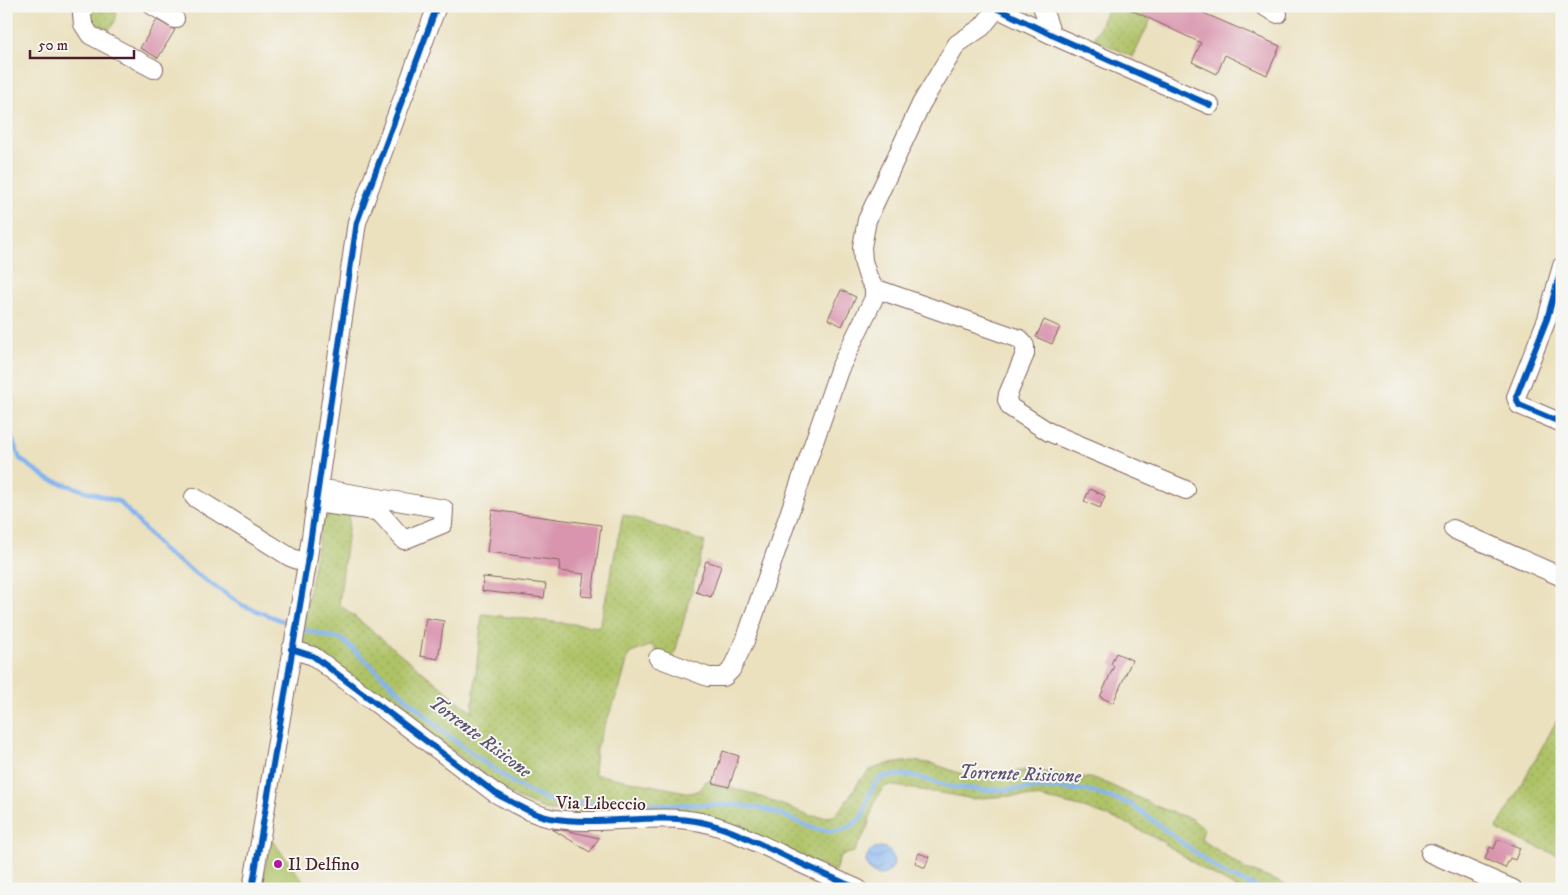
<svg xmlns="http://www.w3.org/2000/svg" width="1568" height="895" font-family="'IM FELL DW Pica',serif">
<defs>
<pattern id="grass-dots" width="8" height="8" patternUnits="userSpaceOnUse" patternTransform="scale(1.25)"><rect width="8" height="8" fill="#aec266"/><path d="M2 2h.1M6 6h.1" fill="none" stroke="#97a659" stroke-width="1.8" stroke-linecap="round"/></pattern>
<pattern id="water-waves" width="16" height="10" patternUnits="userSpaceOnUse" patternTransform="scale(1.25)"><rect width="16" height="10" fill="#83b4ef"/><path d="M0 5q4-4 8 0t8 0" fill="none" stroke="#6d92c2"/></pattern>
</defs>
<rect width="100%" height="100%" fill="#f6f6f2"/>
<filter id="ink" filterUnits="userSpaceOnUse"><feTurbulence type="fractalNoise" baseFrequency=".02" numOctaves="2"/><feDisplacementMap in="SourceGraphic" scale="10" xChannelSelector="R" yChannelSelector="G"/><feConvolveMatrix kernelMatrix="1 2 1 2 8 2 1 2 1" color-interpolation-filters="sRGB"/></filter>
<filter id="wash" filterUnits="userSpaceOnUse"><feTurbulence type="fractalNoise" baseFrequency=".0096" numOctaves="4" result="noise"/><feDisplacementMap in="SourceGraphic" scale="20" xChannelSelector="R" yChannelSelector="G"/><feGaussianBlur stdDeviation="1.12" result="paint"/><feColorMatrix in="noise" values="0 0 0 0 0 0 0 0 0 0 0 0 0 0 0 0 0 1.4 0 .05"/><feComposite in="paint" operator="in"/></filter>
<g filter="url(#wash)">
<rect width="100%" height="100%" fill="#ebe1bf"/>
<!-- grass -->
<g fill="url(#grass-dots)" stroke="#7c7048">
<path d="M89,6H116C117,16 116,26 107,30L98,27L92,22Z"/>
<path d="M1109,6H1123L1151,19L1133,57L1094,39Z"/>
<path d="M331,512L350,513L339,604L472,712L482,614L600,627L623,514L705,542L673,660L659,655L652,645L629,654L620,687L596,748L594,774L691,793L700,790L706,781L750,793L812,816L825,817L834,816L844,805L860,780L870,770L888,764L912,761L934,764L973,778L1025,770L1097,779L1163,809L1192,819L1204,829L1201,839L1246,869L1297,889H1238L1206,871L1161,841L1124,822L1084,808L1056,801L1036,797L1004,796L972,799L953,795L888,785C873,794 873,813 867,828C864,836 858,844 854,852L840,856L835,871L796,855L647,815L549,811L515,797L320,653L300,642L322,520Z"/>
<path d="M1562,711V857L1496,830Z"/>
</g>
<!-- garden -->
<path fill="#aec266" stroke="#7c7048" d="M271,839L309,889H261Z"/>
<!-- water -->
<circle fill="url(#water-waves)" stroke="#666a8d" cx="880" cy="861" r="14"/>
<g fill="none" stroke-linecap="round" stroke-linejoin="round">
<!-- stream -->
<g stroke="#83b4ef" stroke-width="4.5">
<path d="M6,423L20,459L48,479L120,502L166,553L242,605L288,623"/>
<path d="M302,629L343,640L447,735L513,783L544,799L570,803L738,805L760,808L780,814L812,828L829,831L842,830L853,825L862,817L871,790L877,781L885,776L910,775L952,787L982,790L1058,788L1090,791L1131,804L1224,874L1261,889"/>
</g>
</g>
<g id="blocks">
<!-- building -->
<g fill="#d995ae">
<path d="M1123,6H1187L1280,46L1267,75L1225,55L1217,74L1192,62L1201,43Z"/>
<path d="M157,20L175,30L158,58L140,48Z"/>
<path d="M841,290L856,297L842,326L828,319Z"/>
<path d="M1044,320L1060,327L1052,344L1036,337Z"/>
<path d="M1090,489L1105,496L1100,508L1084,501Z"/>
<path d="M492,510L601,525L592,597L581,596L584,574L559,571L560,561L487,552Z"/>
<path d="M706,561L721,566L711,597L696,592Z"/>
<path d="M483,577L546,584L544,598L482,591Z"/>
<path d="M426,618L444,621L438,659L420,656Z"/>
<path d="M1116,653L1132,660L1113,703L1100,697L1114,666L1111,664Z"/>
<path d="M723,751L739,756L729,787L713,783Z"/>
<path d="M552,829L569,831L599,838L590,852Z"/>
<path d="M1498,839L1520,848L1515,860L1510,858L1505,868L1485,859L1490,847L1494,849Z"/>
<path d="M919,853L929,857L925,868L915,863Z"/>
</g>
</g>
</g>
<g filter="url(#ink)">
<use href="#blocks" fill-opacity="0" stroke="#82635f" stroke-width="1"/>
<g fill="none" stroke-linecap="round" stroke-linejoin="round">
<defs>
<g id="minor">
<path d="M85,6L82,14L83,24L90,35L154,69"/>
<path d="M153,6L175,19"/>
<path d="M1042,6L1052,35"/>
<path d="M1263,6L1278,14"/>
<path d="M998,9L1052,35L1210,105"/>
<path d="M1562,266L1547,319L1516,397L1519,405L1562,423"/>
<path d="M874,288L1020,339L1025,346V354L1008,394L1007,400L1010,407L1049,432L1186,490"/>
<path d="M194,497L290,557L307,564"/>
<path d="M315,503L375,511L382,515L404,540L443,524L444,509L318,488"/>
<path d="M1453,529L1562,577"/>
<path d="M291,649L313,656L324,664L495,793C512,802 531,814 550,818C600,827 654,812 701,822C729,828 753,841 779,853C805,866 831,877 858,889"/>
<path d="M658,658L708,677H724L731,670L745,641L839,370L874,298V288L868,277L863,261L862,247L867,220L921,104L957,44L982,27L999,6"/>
<path d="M1430,853L1513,889"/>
<path d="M252,889L307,564L357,222L437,6"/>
</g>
</defs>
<!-- minor casing -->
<use href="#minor" stroke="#82635f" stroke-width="20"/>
<!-- minor -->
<use href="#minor" stroke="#fff" stroke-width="18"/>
<defs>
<g id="cycleway">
<path d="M999,6L998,9L1052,35L1210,105"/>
<path d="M1562,266L1547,319L1516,397L1519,405L1562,423"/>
<path d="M291,649L313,656L324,664L495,793C512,802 531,814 550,818C600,827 654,812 701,822C729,828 753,841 779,853C805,866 831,877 858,889"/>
<path d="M252,889L307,564L357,222L437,6"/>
</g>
</defs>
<!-- cycleway casing -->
<use href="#cycleway" stroke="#f6f6f2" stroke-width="9"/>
<!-- cycleway -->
<use href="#cycleway" stroke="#0057b8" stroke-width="6"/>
</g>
</g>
<!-- markers -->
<circle fill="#b5179e" stroke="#f6f6f2" stroke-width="2" cx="278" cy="864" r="5"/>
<g text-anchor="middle" stroke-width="4" stroke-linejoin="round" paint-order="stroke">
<!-- street labels -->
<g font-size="18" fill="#4a1f2b" stroke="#f6f6f2">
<text transform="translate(601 803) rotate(1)" y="6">Via Libeccio</text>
</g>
<!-- poi labels -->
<g font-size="18" fill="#4a1f2b" stroke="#f6f6f2" text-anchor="start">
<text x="288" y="870">Il Delfino</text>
</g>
<!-- water labels -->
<g font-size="19" font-style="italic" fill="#5e5370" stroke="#f6f6f2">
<text transform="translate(481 736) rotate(37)" y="7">Torrente Risicone</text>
<text transform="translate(1020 773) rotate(2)" y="7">Torrente Risicone</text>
</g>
</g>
<!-- margin -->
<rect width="1568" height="895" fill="none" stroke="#f6f6f2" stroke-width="25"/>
<!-- scale -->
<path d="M30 50v8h104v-8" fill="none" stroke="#4a1f2b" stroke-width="2.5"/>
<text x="38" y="50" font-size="15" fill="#4a1f2b" stroke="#f6f6f2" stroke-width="4" paint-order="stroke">50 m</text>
</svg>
